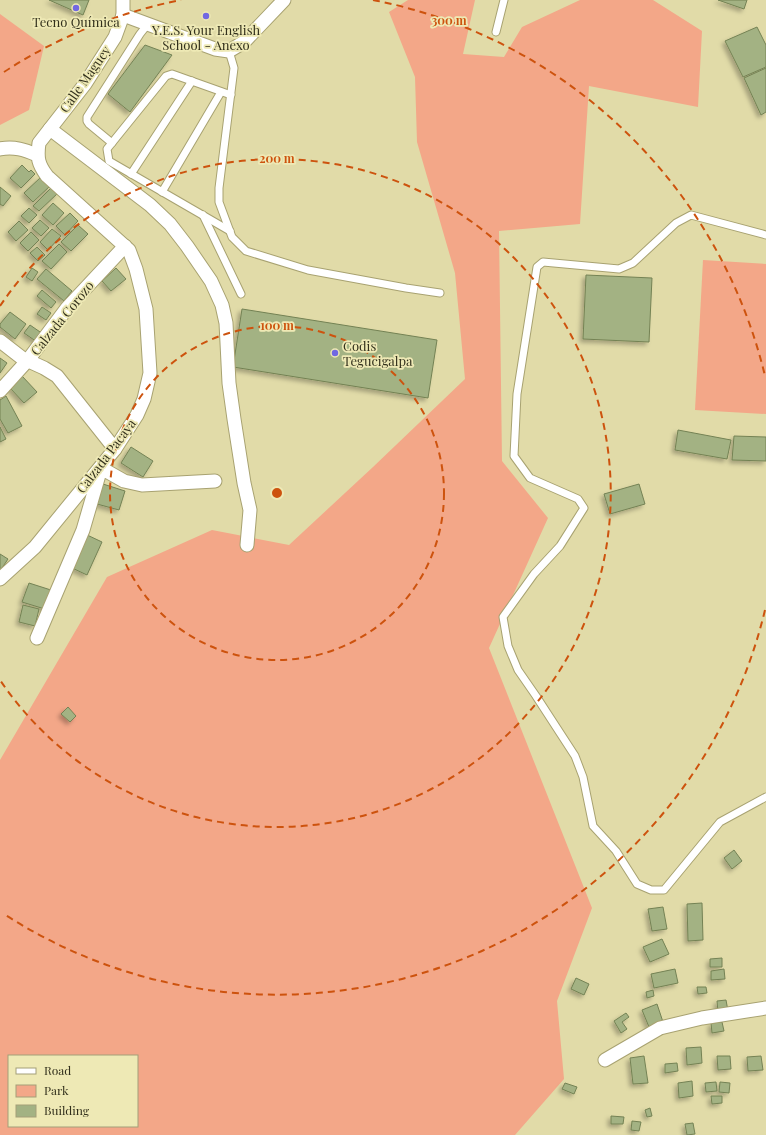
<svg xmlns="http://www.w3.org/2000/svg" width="766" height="1135" font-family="'Playfair Display',serif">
<defs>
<filter id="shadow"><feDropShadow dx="-3" dy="3" stdDeviation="2" flood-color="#0004"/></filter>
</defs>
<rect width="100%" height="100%" fill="#e1dba8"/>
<!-- green -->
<g fill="#f3a788" fill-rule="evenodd">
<path d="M408,0H475L463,54L504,57L522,27L580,0H653L702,31L698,107L589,86L580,224L499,231L502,461L548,518L489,648L592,908L557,1001L564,1079L515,1135H0V760L107,577L212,530L289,545L373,467L465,379L455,273L417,142L415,77L389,12ZM9,1056H137V1126H9Z"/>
<path d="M0,14L44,46L29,110L0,125Z"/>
<path d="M703,260L766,264V414L695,410Z"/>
</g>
<!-- building -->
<g fill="#a3b283" stroke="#748254" filter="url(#shadow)">
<path d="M49,0H89L83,15Z"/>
<path d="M718,0H747L744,9Z"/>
<path d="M757,27L766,45V67L743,77L725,41Z"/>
<path d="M145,45L172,55L130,112L108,94Z"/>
<path d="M766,68V112L761,115L744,78Z"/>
<path d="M22,165L29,172L31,170L35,174L21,188L10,178Z"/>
<path d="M41,177L50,186L33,202L24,193Z"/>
<path d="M0,187L11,196L3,206L0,204Z"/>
<path d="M52,187L58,193L39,211L33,206Z"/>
<path d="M53,203L64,213L53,225L42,215Z"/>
<path d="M29,208L37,215L29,223L21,216Z"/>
<path d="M70,213L78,221L65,235L56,226Z"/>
<path d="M40,220L49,228L41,236L32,228Z"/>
<path d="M19,221L28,230L16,241L8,232Z"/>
<path d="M78,225L88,234L71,251L61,242Z"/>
<path d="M52,229L61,236L48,250L40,242Z"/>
<path d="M31,232L39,240L28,251L20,243Z"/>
<path d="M59,244L67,252L51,269L42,261Z"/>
<path d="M37,247L45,255L38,261L30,253Z"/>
<path d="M32,268L38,272L32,281L26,277Z"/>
<path d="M116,268L126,279L111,291L102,281Z"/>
<path d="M46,269L72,291L64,301L37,279Z"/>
<path d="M586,275L652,278L649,342L583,339Z"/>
<path d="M42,290L56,302L51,308L37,296Z"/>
<path d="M42,307L51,313L46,320L37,314Z"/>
<path d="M242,309L437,340L428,398L233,367Z"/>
<path d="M10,312L26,324L15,339L0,327V324Z"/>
<path d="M30,325L43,334L37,342L24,333Z"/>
<path d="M0,358L7,363L0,373Z"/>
<path d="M22,376L37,392L24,403L10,388Z"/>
<path d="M6,396L22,426L8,433L0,419V400Z"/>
<path d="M0,427L6,439L0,442Z"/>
<path d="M678,430L731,440L727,459L675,450Z"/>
<path d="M734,436L766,437V461L732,460Z"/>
<path d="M131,447L153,461L143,477L121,463Z"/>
<path d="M103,484L125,491L119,510L97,504Z"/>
<path d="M639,484L645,504L610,514L604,494Z"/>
<path d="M85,534L102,542L87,575L70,567Z"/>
<path d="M0,554L8,559L0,571Z"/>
<path d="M29,583L54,591L48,610L22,602Z"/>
<path d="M23,605L39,609L35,626L19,622Z"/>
<path d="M68,707L76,716L70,722L61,714Z"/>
<path d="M734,850L742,861L732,869L724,858Z"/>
<path d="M702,903L703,940L688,941L687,904Z"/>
<path d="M663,907L667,929L652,931L648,909Z"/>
<path d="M662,939L669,954L650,962L643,947Z"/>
<path d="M722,958V967H710V959Z"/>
<path d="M675,969L678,983L654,988L651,974Z"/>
<path d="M724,969L725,979L711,980V971Z"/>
<path d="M576,978L589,984L584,995L571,989Z"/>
<path d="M697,987H706L707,993L698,994Z"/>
<path d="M653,990L654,996L647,998L646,992Z"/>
<path d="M726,1000L728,1011L718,1012L717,1001Z"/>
<path d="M657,1004L663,1022L649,1027L642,1010Z"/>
<path d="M626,1013L629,1017L622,1022L627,1029L621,1033L614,1021Z"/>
<path d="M722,1022L724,1031L712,1033L711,1023Z"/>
<path d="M701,1047L702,1063L687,1065L686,1048Z"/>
<path d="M644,1056L648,1083L633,1084L630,1058Z"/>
<path d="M717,1056H730L731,1069L718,1070Z"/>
<path d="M761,1056L763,1070L748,1071L747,1057Z"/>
<path d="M677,1063L678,1071L665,1073V1064Z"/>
<path d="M692,1081L693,1096L679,1098L678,1083Z"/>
<path d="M716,1082L717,1091L706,1092L705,1083Z"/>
<path d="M720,1082L730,1083L729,1093L719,1092Z"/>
<path d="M565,1083L577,1087L574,1094L562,1089Z"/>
<path d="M711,1096H722V1103L712,1104Z"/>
<path d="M650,1108L652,1116L647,1117L645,1110Z"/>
<path d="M611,1116L624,1117L623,1124H611Z"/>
<path d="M632,1121L641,1122L639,1131L631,1130Z"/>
<path d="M693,1123L695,1134L687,1135L685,1124Z"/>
</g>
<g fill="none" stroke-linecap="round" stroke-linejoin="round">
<defs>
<g id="lane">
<path d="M496,32L504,0"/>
<path d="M229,51L234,68L219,188V202L232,237L246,251L308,270L406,288L440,293"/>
<path d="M112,143L89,124L87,121V117L140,34L148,24"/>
<path d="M131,174L192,81"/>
<path d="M162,192L221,92"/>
<path d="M203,215L241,294"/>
<path d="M230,231L109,161L107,149L166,76L172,74L231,95"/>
<path d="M766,235L691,215L676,223L633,263L619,269L543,262L537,267L517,394L514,456L530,478L578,499L584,508L560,546L534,574L503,617L508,646L518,670L536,696L575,756L583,777L593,826L616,851L637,884L651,890H664L720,822L766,797"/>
</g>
<g id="street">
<path d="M123,15L215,49L229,51L244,42L284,0"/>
<path d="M50,129L150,205L170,224L187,246L211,281L222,305L226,323L229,383L234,419L244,483L250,510L247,545"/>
<path d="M0,149C14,146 25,150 37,155"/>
<path d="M0,341L22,358L44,368L57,376L115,449"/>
<path d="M0,391L28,360L67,308L125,246"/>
<path d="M0,579L35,547L115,449L137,415L144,399L150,373L146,309L136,269L129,250L47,176C38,164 37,158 39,143L85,84L115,37L123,15V0"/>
<path d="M37,638L83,530L101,468L124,481L142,485L215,481"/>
<path d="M605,1060L660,1028L702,1018L766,1008"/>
</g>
</defs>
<!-- lane casing -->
<use href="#lane" stroke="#a8a271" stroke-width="9"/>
<!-- street casing -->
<use href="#street" stroke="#a8a271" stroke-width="15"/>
<!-- lane -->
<use href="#lane" stroke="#fff" stroke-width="7"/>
<!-- street -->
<use href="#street" stroke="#fff" stroke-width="13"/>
</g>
<!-- distance rings -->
<g fill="none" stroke="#cd530e" stroke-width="2" stroke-dasharray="7 5">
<circle cx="277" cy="493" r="167"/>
<path d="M0 306A334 334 0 1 1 0 680"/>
<path d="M765 610A502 502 0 0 1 4 914M4 72A502 502 0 0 1 181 0M373 0A502 502 0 0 1 765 376"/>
</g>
<!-- markers -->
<g fill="#7168e2" stroke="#eee9b5" stroke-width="1.5">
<circle cx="76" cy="8" r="4"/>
<circle cx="206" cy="16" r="4"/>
<circle cx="335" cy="353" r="4"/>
</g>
<g text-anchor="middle" stroke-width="3.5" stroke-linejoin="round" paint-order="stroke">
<!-- poi labels -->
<g font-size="13" fill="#32301c" stroke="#eee9b5">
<text x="76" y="27">Tecno Química</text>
<text x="206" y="35">Y.E.S. Your English<tspan x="206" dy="15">School - Anexo</tspan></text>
<text x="343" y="351" text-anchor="start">Codis<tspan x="343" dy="15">Tegucigalpa</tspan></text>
</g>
<!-- street labels -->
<g font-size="13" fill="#32301c" stroke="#eee9b5">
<text transform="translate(85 79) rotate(-55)" y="5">Calle Maguey</text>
<text transform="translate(62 318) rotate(-51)" y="5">Calzada Corozo</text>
<text transform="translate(106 456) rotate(-53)" y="5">Calzada Pacaya</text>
</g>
</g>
<circle cx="277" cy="493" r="6" fill="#cd530e" stroke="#eee9b5" stroke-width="2"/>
<g font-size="12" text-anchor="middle" font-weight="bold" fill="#cd530e" stroke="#eee9b5" stroke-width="3.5" stroke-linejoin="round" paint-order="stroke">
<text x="449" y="25">300 m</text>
<text x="277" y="163">200 m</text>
<text x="277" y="330">100 m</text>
</g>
<!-- legend -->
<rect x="8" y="1055" width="130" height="72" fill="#eee9b5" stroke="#a39f78"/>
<rect x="16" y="1068" width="20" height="6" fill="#ffffff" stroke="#a39f78"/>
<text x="44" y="1075" font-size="12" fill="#32301c">Road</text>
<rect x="16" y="1085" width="20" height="12" fill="#f3a788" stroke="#a39f78"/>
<text x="44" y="1095" font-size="12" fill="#32301c">Park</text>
<rect x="16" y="1105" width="20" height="12" fill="#a3b283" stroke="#a39f78"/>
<text x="44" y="1115" font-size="12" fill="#32301c">Building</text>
</svg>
